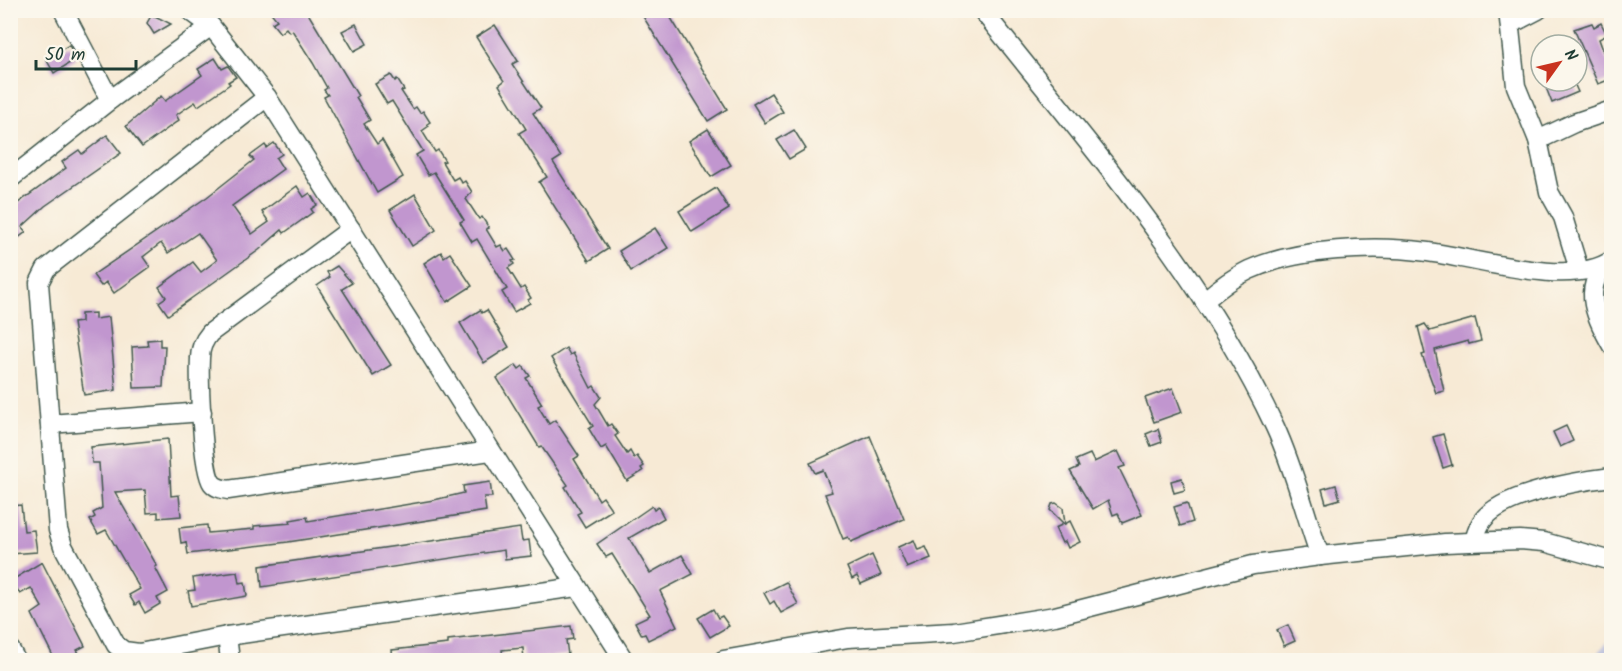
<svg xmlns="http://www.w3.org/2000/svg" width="1622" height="671" font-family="Kalam,sans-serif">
<rect width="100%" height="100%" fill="#fbf7ec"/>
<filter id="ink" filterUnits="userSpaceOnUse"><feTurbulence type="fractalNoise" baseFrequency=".0167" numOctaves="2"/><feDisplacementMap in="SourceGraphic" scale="12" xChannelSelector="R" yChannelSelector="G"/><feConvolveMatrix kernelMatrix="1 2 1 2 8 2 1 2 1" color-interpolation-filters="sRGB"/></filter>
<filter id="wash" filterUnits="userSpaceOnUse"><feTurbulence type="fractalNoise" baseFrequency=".008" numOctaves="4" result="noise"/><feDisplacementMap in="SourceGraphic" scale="24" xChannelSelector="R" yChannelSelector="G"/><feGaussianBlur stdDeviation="1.35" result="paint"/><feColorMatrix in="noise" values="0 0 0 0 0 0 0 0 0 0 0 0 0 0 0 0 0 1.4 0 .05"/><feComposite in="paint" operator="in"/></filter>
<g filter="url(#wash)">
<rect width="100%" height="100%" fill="#f7ead5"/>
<!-- industrial -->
<path fill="#bec3dd" d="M1611,637V660H1592Z"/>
<g id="blocks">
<!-- building -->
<g fill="#c196cf">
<path d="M269,10H306L358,96L356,97L370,120L364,124L377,144L382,140L403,177L377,193L324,97L328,95L324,90L327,88L313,63L292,30L289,32L286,28L280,33L272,23L277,20Z"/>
<path d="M639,10H666L727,109L708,121Z"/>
<path d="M151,16H155L171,24L154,34L147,23Z"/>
<path d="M1592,23L1594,27L1601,23L1607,35L1599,39L1607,61L1611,59V79L1598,84L1574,29Z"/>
<path d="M356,24L367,44L354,51L342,31Z"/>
<path d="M495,25L518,61L512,64L541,108L533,113L561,157L553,162L608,249L589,261L539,182L547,177L519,133L526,129L499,85L504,81L476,37Z"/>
<path d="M69,45L76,59L54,73L46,59Z"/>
<path d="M215,58L222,69L228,66L236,77L228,82L230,84L198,106L195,102L176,115L179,120L142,147L126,126L161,96L165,101L202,75L198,69Z"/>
<path d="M391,75L395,81L397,79L404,90L401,91L413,109L416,107L420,113L423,111L430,122L427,124L429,126L422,131L435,152L438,150L445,161L442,162L453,180L458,177L462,183L465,181L472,192L466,199L479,219L482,217L489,228L486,229L497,247L501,245L505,251L508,249L515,260L512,261L514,264L508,268L521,289L524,287L531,298L528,300L530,303L514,312L502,292L507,289L477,239L472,242L460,222L464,220L434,172L428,175L416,155L423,151L392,101L387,104L375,84Z"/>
<path d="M1554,81H1573L1578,92L1552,103L1545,85Z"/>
<path d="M771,93L783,112L765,123L753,104Z"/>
<path d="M708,129L731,165L711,177L689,141Z"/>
<path d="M794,130L806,149L789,159L777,140Z"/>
<path d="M107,135L121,153L45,206L22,227L26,232L10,244V209L66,168L62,162L79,150L82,154Z"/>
<path d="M274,143L282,154L276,158L283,169L232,206L252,234L269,222L262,212L297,186L304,197L310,193L317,205L311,209L313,212L284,233L282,230L259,250L168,315L159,302L166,297L159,287L193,262L201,272L217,260L198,233L168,253L161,243L143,257L150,267L114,293L106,282L101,286L93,275L207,197L254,160L250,156L265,145L267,148Z"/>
<path d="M716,188L729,209L692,232L679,211Z"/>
<path d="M415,194L436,230L412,246L390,210Z"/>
<path d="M655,228L668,248L631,271L619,251Z"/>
<path d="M441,252L444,257L450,253L472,286L447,302L424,263Z"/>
<path d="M337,266L352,283L342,289L391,365L373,376L317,286L330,277L327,272Z"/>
<path d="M480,310L482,313L487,310L509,347L484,363L460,323Z"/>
<path d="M95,313V319L109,317L116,390L84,395L73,323L81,322V314Z"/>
<path d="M1475,318L1481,341L1469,344L1468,341L1435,350L1444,391L1436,393L1422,355L1425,354L1418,327L1425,324L1430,331Z"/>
<path d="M160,339V346H165L163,387L134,388L132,347L148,346L147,340Z"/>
<path d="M566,348L570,355L573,353L591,388L594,386L601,397L595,404L608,426L611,424L618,434L615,436L627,454L630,451L634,458L637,456L644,466L641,468L643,471L627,481L606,446L601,449L589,429L593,426L551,358Z"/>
<path d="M516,365L519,369L523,366L530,376L526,378L542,404L538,406L549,424L555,420L579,456L574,459L599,500L603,497L612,510L585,527L577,514L581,512L565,487L568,485L541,446L539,447L497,378Z"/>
<path d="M1173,388L1182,412L1154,422L1145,398Z"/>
<path d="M1566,426L1573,441L1560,447L1553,432Z"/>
<path d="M1158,429L1162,442L1151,446L1146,434Z"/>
<path d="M1443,434L1452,465L1443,468L1433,437Z"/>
<path d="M870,436L904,519L851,542L848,537L843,539L825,494L832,492L823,470L815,473L810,463Z"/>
<path d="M168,439L171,496L179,495L181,516L158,518V512L147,513L145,490L115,492L157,566L155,567L168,592L157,598L160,604L145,613L139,602L135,605L129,595L140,589L106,530L98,534L90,520L95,517L93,513L102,508L99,463H92L91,447Z"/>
<path d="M1118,451L1125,466L1119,468L1142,515L1122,523L1118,513L1113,515L1108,500L1093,509L1070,471L1079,467L1076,460L1090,454L1094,462Z"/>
<path d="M1182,478L1185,490L1174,493L1171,481Z"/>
<path d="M490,482L492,497H484L486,511L288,542L188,554L186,542L181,543L179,528L207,525L208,533L254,529V526L291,523L290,520L307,517L308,521L434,500L464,493L463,486Z"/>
<path d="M1336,485L1340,499L1326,503L1322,489Z"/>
<path d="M1056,503L1063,508L1065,524L1070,521L1080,542L1068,548L1065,541L1062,543L1055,528L1064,524L1050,510L1052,504Z"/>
<path d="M1187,503L1193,522L1180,526L1174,507Z"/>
<path d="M21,505L24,531L34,530L37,552L10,554V506Z"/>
<path d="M652,506L654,510L658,507L664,518L629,538L650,573L682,555L693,574L660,591L677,626L648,640L645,634L642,635L635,622L650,615L612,554L606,557L597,544Z"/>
<path d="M520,528L522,541L529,540L531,556L505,559L504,550L262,587L260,566Z"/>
<path d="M914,540L918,550L926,547L931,558L907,568L898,547Z"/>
<path d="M872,555L881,575L861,584L857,576L852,579L847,567Z"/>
<path d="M42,562L85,646L77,650L83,660H55L32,614L42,607L31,588L20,594L12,580Z"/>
<path d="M237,572L239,583L245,582L247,596L191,606L188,591L195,590L193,578Z"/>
<path d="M786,582L798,604L781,613L774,601L770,604L764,593Z"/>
<path d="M713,609L718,618L722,616L729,626L710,637L698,618Z"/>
<path d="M1288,625L1295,641L1284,646L1277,630Z"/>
<path d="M571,626L573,639L566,640L568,655L524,660L523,648L502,650L503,660H393L392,650L448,644V640Z"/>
</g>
</g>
</g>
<g filter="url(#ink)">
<use href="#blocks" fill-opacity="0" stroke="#3f574c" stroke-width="1.5"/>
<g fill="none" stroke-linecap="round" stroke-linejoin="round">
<defs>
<g id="minor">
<path d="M63,10L110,100"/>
<path d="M189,10L211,26"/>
<path d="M982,10C1087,143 1203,273 1275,427C1294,468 1305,514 1320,556"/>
<path d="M1508,10L1516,86L1538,140L1549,192L1563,217L1579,270"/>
<path d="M1511,24L1538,10"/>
<path d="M267,97L46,269L39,283L58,530L63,546L116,645L124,651L139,653L227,636L577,587"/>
<path d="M1538,140L1574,123L1612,110"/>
<path d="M10,179L110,100L211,26L267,97L624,660"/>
<path d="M351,229L210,333C204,340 200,349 200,358C199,378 202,470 212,483C216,488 222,489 228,490L490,451"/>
<path d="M1606,265C1581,290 1597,319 1612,346"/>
<path d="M1204,301C1218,289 1232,278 1249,270C1298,248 1375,245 1428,252C1474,258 1573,289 1612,260"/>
<path d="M50,424L202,412"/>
<path d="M1474,541C1476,534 1478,526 1483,520C1503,493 1579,481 1612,477"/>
<path d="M227,636L230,660"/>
<path d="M10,649L16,660"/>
<path d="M723,660L848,638L954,632L1055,616L1253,565L1320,556L1445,543L1520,540L1544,542L1612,561"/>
</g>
</defs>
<!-- minor casing -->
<use href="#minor" stroke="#3f574c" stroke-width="21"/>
<!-- minor -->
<use href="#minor" stroke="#fff" stroke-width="18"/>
</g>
</g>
<!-- margin -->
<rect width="1622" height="671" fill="none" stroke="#fbf7ec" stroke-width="36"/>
<!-- north arrow -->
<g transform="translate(1559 63) rotate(56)"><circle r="28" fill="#fbf7ec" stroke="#a3ada2" stroke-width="1.5"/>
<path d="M0-4.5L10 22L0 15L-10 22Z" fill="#c8321e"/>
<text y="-9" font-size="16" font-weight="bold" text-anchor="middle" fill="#1f3d34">N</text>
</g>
<!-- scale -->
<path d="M36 60v9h100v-9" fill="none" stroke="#1f3d34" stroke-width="3"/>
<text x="45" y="60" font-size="18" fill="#1f3d34" stroke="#fbf7ec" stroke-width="4.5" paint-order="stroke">50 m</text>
</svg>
